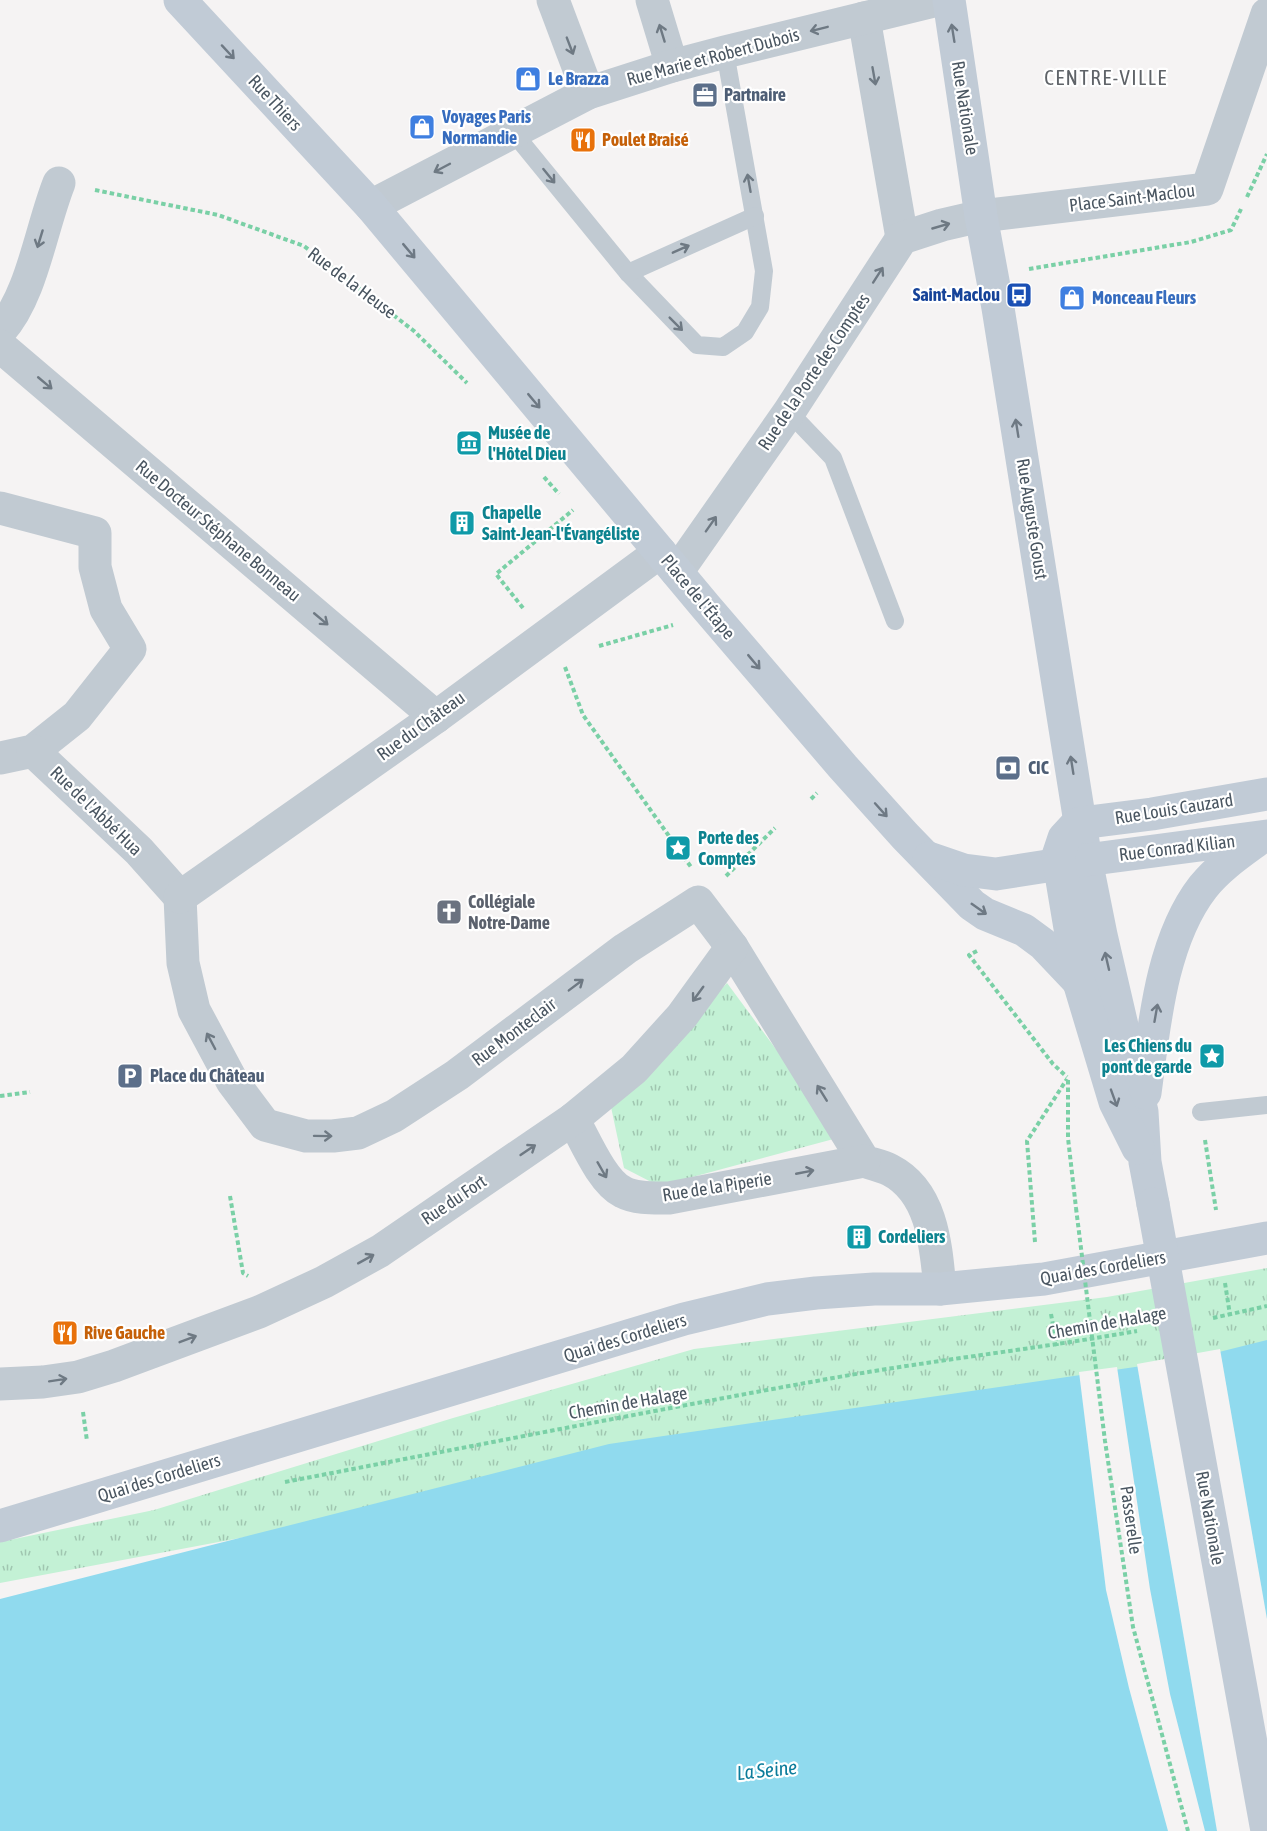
<svg xmlns="http://www.w3.org/2000/svg" width="1267" height="1831" font-family="'Asap Condensed',sans-serif">
<defs>
<pattern id="grass-tufts" width="24" height="20" patternUnits="userSpaceOnUse" patternTransform="scale(1.5)"><rect width="24" height="20" fill="#c3f1d5"/><path d="M3 7l-1-3M5 7V3M7 7l1-3M15 17l-1-3M17 17v-4M19 17l1-3" fill="none" stroke="#a0c6b0"/></pattern>
</defs>
<rect width="100%" height="100%" fill="#f5f3f3"/>
<!-- grass -->
<g fill="url(#grass-tufts)">
<path d="M727,983L841,1137L659,1186L624,1168L611,1107Z"/>
<path d="M1267,1268V1359L463,1496L0,1583V1542L154,1510L453,1418L694,1349L1107,1297Z"/>
</g>
<!-- water -->
<path fill="#90daee" d="M1267,1340V1831H0V1599L609,1444L1135,1367L1219,1352Z"/>
<!-- pier -->
<g fill="#f5f3f3">
<path d="M1220,1349L1267,1619V1831H1217L1137,1364Z"/>
<path d="M1117,1367L1150,1589L1170,1694L1205,1831H1168L1129,1688L1106,1590L1079,1372Z"/>
</g>
<g fill="none" stroke-linecap="round" stroke-linejoin="round">
<!-- path -->
<g stroke="#7ad0a6" stroke-width="4" stroke-dasharray="4.5 3" stroke-linecap="butt">
<path d="M95,190L218,215L304,246L414,331L467,383"/>
<path d="M1247,197L1267,154"/>
<path d="M1029,269L1191,242L1231,230L1241,209"/>
<path d="M544,477L559,494"/>
<path d="M523,608L496,574L573,510"/>
<path d="M599,646L673,625"/>
<path d="M565,667L583,715L691,867"/>
<path d="M811,799L817,793"/>
<path d="M726,876L775,828"/>
<path d="M977,951L969,955L1053,1064L1067,1077"/>
<path d="M1068,1080V1138L1076,1208"/>
<path d="M0,1096L30,1092"/>
<path d="M1205,1140L1216,1210"/>
<path d="M230,1196L243,1273L248,1276"/>
<path d="M1035,1242L1027,1141L1067,1079"/>
<path d="M1225,1283L1230,1315"/>
<path d="M1051,1314L1057,1346"/>
<path d="M1213,1318L1267,1306"/>
<path d="M83,1412L87,1441"/>
<path d="M285,1482C468,1447 650,1411 833,1378C934,1360 1036,1349 1137,1331"/>
</g>
<!-- service -->
<g stroke="#c1cad2" stroke-width="18">
<path d="M512,131L628,273L697,345L723,347L745,332L760,307L764,271L725,52"/>
<path d="M628,273L755,216"/>
<path d="M789,412L833,458L895,621"/>
<path d="M1201,1112L1267,1105"/>
</g>
<!-- minor -->
<g stroke="#c1cad2" stroke-width="33">
<path d="M553,0L588,93"/>
<path d="M652,0L672,66"/>
<path d="M864,18L902,238"/>
<path d="M371,206L588,93L672,66L725,52L938,0"/>
<path d="M0,331C32,296 41,228 59,183"/>
<path d="M0,346L436,717"/>
<path d="M0,508L95,533V567L106,609L130,649L77,716L33,751L0,758"/>
<path d="M677,572L789,412L902,238L942,225L981,216L1207,189L1267,14"/>
<path d="M33,751L139,851L180,897"/>
<path d="M180,897L183,963L194,1010L232,1081L265,1125L306,1136H333L358,1133L394,1116L457,1075L625,949L698,902L732,947L864,1161C872,1164 882,1166 890,1170C933,1192 936,1247 940,1289"/>
<path d="M180,897L436,717L660,552"/>
<path d="M573,1119C585,1140 602,1182 623,1192C636,1199 654,1198 669,1198L864,1161"/>
<path d="M0,1384L43,1382L78,1377L114,1366L259,1312L324,1282L380,1251L573,1119L634,1069L682,1016L732,947"/>
</g>
<!-- secondary -->
<g stroke="#c1cbd6" stroke-width="33">
<path d="M180,0L371,206L706,607L843,767L905,836L972,905L985,914L1024,930L1043,944L1079,982"/>
<path d="M949,0L981,216L998,308L1086,860L1101,935L1142,1112L1145,1162L1153,1204"/>
<path d="M929,858L964,870L996,874L1086,860L1267,836"/>
<path d="M1145,1093C1154,1027 1161,941 1203,887C1219,867 1240,853 1259,839"/>
<path d="M1138,1148L1115,1102L1079,982L1058,856L1064,838L1076,825L1081,823L1152,814L1267,794"/>
<path d="M0,1526L684,1319L767,1299L816,1293L874,1289H940L1044,1279L1267,1238"/>
</g>
<!-- path-bridge -->
<path stroke="#7ad0a6" stroke-width="4" stroke-dasharray="4.5 3" stroke-linecap="butt" d="M1076,1208L1105,1441L1133,1627L1188,1831"/>
<!-- secondary-bridge -->
<path stroke="#c1cbd6" stroke-width="33" d="M1153,1204L1267,1831"/>
</g>
<!-- one-way arrows -->
<defs><path id="oneway-shaft" d="M-6 0H5M1.5-3L5.5 0L1.5 3" fill="none" stroke-width="1.6" stroke-linecap="round" stroke-linejoin="round" transform="scale(1.5)"/></defs>
<g stroke="#6e7983">
<use href="#oneway-shaft" transform="translate(819 29) rotate(166)"/>
<use href="#oneway-shaft" transform="translate(662 33) rotate(-107)"/>
<use href="#oneway-shaft" transform="translate(570 46) rotate(69)"/>
<use href="#oneway-shaft" transform="translate(874 76) rotate(80)"/>
<use href="#oneway-shaft" transform="translate(442 168) rotate(152)"/>
<use href="#oneway-shaft" transform="translate(549 176) rotate(51)"/>
<use href="#oneway-shaft" transform="translate(749 183) rotate(-100)"/>
<use href="#oneway-shaft" transform="translate(941 226) rotate(-16)"/>
<use href="#oneway-shaft" transform="translate(40 239) rotate(107)"/>
<use href="#oneway-shaft" transform="translate(681 249) rotate(-24)"/>
<use href="#oneway-shaft" transform="translate(878 275) rotate(-57)"/>
<use href="#oneway-shaft" transform="translate(676 324) rotate(45)"/>
<use href="#oneway-shaft" transform="translate(45 383) rotate(40)"/>
<use href="#oneway-shaft" transform="translate(711 524) rotate(-55)"/>
<use href="#oneway-shaft" transform="translate(321 619) rotate(40)"/>
<use href="#oneway-shaft" transform="translate(576 985) rotate(-37)"/>
<use href="#oneway-shaft" transform="translate(698 994) rotate(126)"/>
<use href="#oneway-shaft" transform="translate(211 1041) rotate(-118)"/>
<use href="#oneway-shaft" transform="translate(822 1093) rotate(-122)"/>
<use href="#oneway-shaft" transform="translate(323 1136) rotate(1)"/>
<use href="#oneway-shaft" transform="translate(528 1150) rotate(-34)"/>
<use href="#oneway-shaft" transform="translate(602 1170) rotate(60)"/>
<use href="#oneway-shaft" transform="translate(805 1172) rotate(-11)"/>
<use href="#oneway-shaft" transform="translate(366 1259) rotate(-29)"/>
<use href="#oneway-shaft" transform="translate(188 1339) rotate(-21)"/>
<use href="#oneway-shaft" transform="translate(58 1380) rotate(-9)"/>
</g>
<g stroke="#6e7984">
<use href="#oneway-shaft" transform="translate(953 33) rotate(-99)"/>
<use href="#oneway-shaft" transform="translate(228 52) rotate(47)"/>
<use href="#oneway-shaft" transform="translate(409 251) rotate(50)"/>
<use href="#oneway-shaft" transform="translate(534 401) rotate(50)"/>
<use href="#oneway-shaft" transform="translate(1017 428) rotate(-99)"/>
<use href="#oneway-shaft" transform="translate(754 662) rotate(50)"/>
<use href="#oneway-shaft" transform="translate(1072 765) rotate(-99)"/>
<use href="#oneway-shaft" transform="translate(881 810) rotate(48)"/>
<use href="#oneway-shaft" transform="translate(979 909) rotate(35)"/>
<use href="#oneway-shaft" transform="translate(1107 961) rotate(-103)"/>
<use href="#oneway-shaft" transform="translate(1156 1013) rotate(-80)"/>
<use href="#oneway-shaft" transform="translate(1114 1098) rotate(70)"/>
</g>
<!-- icons -->
<defs>
<symbol id="shop-square" viewBox="-11 -11 22 22"><rect x="-9" y="-9" width="18" height="18" rx="4" fill="#3f7fe0" stroke="#fff"/><path d="M-5-2.5h2.3a2.7 3.5 0 0 1 5.4 0H5L5.5 6h-11ZM-1.5-2.5h3a1.5 2.3 0 0 0-3 0Z" fill="#fff"/></symbol>
<symbol id="office-square" viewBox="-11 -11 22 22"><rect x="-9" y="-9" width="18" height="18" rx="4" fill="#5c6f8a" stroke="#fff"/><path d="M-6-3h4V-5.5h4V-3h4V5H-6ZM-1-4.5V-3h2v-1.5ZM-6 0V1H6V0Z" fill="#fff"/></symbol>
<symbol id="restaurant-square" viewBox="-11 -11 22 22"><rect x="-9" y="-9" width="18" height="18" rx="4" fill="#e8710a" stroke="#fff"/><path d="M-5-6h1v4h1v-4h1v4h1v-4h1v5L-1.5 .5V6h-2V.5L-5-1ZM5-6V6H3V1.5H1.5Q1.5-4 5-6Z" fill="#fff"/></symbol>
<symbol id="bus-square" viewBox="-11 -11 22 22"><rect x="-9" y="-9" width="18" height="18" rx="4" fill="#1a4fb4" stroke="#fff"/><path d="M-5-6H5V4H4V6H2V4H-2V6H-4V4H-5ZM-3.5-4V0h7V-4ZM-3.5 1.2v1.5H-2V1.2ZM2 1.2v1.5H3.5V1.2Z" fill="#fff"/></symbol>
<symbol id="museum-square" viewBox="-11 -11 22 22"><rect x="-9" y="-9" width="18" height="18" rx="4" fill="#0f9aa8" stroke="#fff"/><path d="M0-6L6-3V-2H-6V-3ZM-5-1h2V3h-2ZM-1-1h2V3h-2ZM3-1h2V3H3ZM-6 4H6V6H-6Z" fill="#fff"/></symbol>
<symbol id="building-square" viewBox="-11 -11 22 22"><rect x="-9" y="-9" width="18" height="18" rx="4" fill="#0f9aa8" stroke="#fff"/><path d="M-4-6H4V6H1V3H-1V6H-4ZM-2.5-4.3h1.7v1.8h-1.7ZM.8-4.3h1.7v1.8H.8ZM-2.5-1h1.7V.8h-1.7ZM.8-1h1.7V.8H.8Z" fill="#fff"/></symbol>
<symbol id="bank-square" viewBox="-11 -11 22 22"><rect x="-9" y="-9" width="18" height="18" rx="4" fill="#5c6f8a" stroke="#fff"/><path d="M-6-4H6V4H-6ZM0-2.3a2.3 2.3 0 1 0 0 4.6a2.3 2.3 0 1 0 0-4.6Z" fill="#fff"/></symbol>
<symbol id="sight-square" viewBox="-11 -11 22 22"><rect x="-9" y="-9" width="18" height="18" rx="4" fill="#0f9aa8" stroke="#fff"/><path d="M0-6L1.8-2.2L6-1.7L2.9 1.2L3.7 5.4L0 3.3L-3.7 5.4L-2.9 1.2L-6-1.7L-1.8-2.2Z" fill="#fff"/></symbol>
<symbol id="church-square" viewBox="-11 -11 22 22"><rect x="-9" y="-9" width="18" height="18" rx="4" fill="#6b7280" stroke="#fff"/><path d="M-1.2-6h2.4v3.5h3.3v2.4h-3.3V6h-2.4V-.1h-3.3v-2.4h3.3Z" fill="#fff"/></symbol>
<symbol id="parking-square" viewBox="-11 -11 22 22"><rect x="-9" y="-9" width="18" height="18" rx="4" fill="#5c6f8a" stroke="#fff"/><path d="M-3.5-5.5H1a3.5 3.5 0 0 1 0 7H-1V5.5H-3.5ZM-1-3.4V-.6H.8a1.4 1.4 0 0 0 0-2.8Z" fill="#fff"/></symbol>
</defs>
<g fill-rule="evenodd">
<use href="#shop-square" x="513" y="64" width="30" height="30"/>
<use href="#office-square" x="690" y="80" width="30" height="30"/>
<use href="#shop-square" x="407" y="112" width="30" height="30"/>
<use href="#restaurant-square" x="568" y="125" width="30" height="30"/>
<use href="#bus-square" x="1004" y="280" width="30" height="30"/>
<use href="#shop-square" x="1057" y="283" width="30" height="30"/>
<use href="#museum-square" x="454" y="428" width="30" height="30"/>
<use href="#building-square" x="447" y="508" width="30" height="30"/>
<use href="#bank-square" x="993" y="753" width="30" height="30"/>
<use href="#sight-square" x="663" y="833" width="30" height="30"/>
<use href="#church-square" x="434" y="897" width="30" height="30"/>
<use href="#sight-square" x="1197" y="1041" width="30" height="30"/>
<use href="#parking-square" x="115" y="1061" width="30" height="30"/>
<use href="#building-square" x="844" y="1222" width="30" height="30"/>
<use href="#restaurant-square" x="50" y="1318" width="30" height="30"/>
</g>
<g text-anchor="middle" stroke-width="4.5" stroke-linejoin="round" paint-order="stroke">
<!-- street labels -->
<g font-size="18" fill="#4a5661" stroke="#fff">
<text transform="translate(713 57) rotate(-15)" y="6">Rue Marie et Robert Dubois</text>
<text transform="translate(275 103) rotate(47)" y="6">Rue Thiers</text>
<text transform="translate(965 108) rotate(81)" y="6">Rue Nationale</text>
<text transform="translate(1132 198) rotate(-7)" y="6">Place Saint-Maclou</text>
<text transform="translate(352 283) rotate(37)" y="6">Rue de la Heuse</text>
<text transform="translate(814 372) rotate(-56)" y="6">Rue de la Porte des Comptes</text>
<text transform="translate(1032 519) rotate(81)" y="6">Rue Auguste Goust</text>
<text transform="translate(218 531) rotate(40)" y="6">Rue Docteur Stéphane Bonneau</text>
<text transform="translate(698 597) rotate(50)" y="6">Place de l'Étape</text>
<text transform="translate(421 726) rotate(-36)" y="6">Rue du Château</text>
<text transform="translate(1174 809) rotate(-9)" y="6">Rue Louis Cauzard</text>
<text transform="translate(96 811) rotate(44)" y="6">Rue de l'Abbé Hua</text>
<text transform="translate(1177 848) rotate(-7)" y="6">Rue Conrad Kilian</text>
<text transform="translate(514 1032) rotate(-37)" y="6">Rue Monteclair</text>
<text transform="translate(717 1187) rotate(-9)" y="6">Rue de la Piperie</text>
<text transform="translate(454 1200) rotate(-34)" y="6">Rue du Fort</text>
<text transform="translate(1103 1268) rotate(-10)" y="6">Quai des Cordeliers</text>
<text transform="translate(1107 1323) rotate(-10)" y="6">Chemin de Halage</text>
<text transform="translate(625 1338) rotate(-17)" y="6">Quai des Cordeliers</text>
<text transform="translate(628 1403) rotate(-10)" y="6">Chemin de Halage</text>
<text transform="translate(159 1478) rotate(-17)" y="6">Quai des Cordeliers</text>
<text transform="translate(1210 1518) rotate(80)" y="6">Rue Nationale</text>
<text transform="translate(1131 1520) rotate(82)" y="6">Passerelle</text>
</g>
<!-- shop labels -->
<g font-size="18" font-weight="bold" fill="#366cbe" stroke="#fff" text-anchor="start">
<text x="548" y="85">Le Brazza</text>
<text x="442" y="123">Voyages Paris<tspan x="442" dy="21">Normandie</tspan></text>
<text x="1092" y="304">Monceau Fleurs</text>
</g>
<!-- service labels -->
<g font-size="18" font-weight="bold" fill="#4e5e75" stroke="#fff" text-anchor="start">
<text x="724" y="101">Partnaire</text>
<text x="1028" y="774">CIC</text>
<text x="150" y="1082">Place du Château</text>
</g>
<!-- food labels -->
<g font-size="18" font-weight="bold" fill="#c56008" stroke="#fff" text-anchor="start">
<text x="602" y="146">Poulet Braisé</text>
<text x="84" y="1339">Rive Gauche</text>
</g>
<!-- transit labels -->
<g font-size="18" font-weight="bold" fill="#164399" stroke="#fff" text-anchor="end">
<text x="1000" y="301">Saint-Maclou</text>
</g>
<!-- culture labels -->
<g font-size="18" font-weight="bold" fill="#0d838f" stroke="#fff" text-anchor="start">
<text x="488" y="439">Musée de<tspan x="488" dy="21">l'Hôtel Dieu</tspan></text>
<text x="482" y="519">Chapelle<tspan x="482" dy="21">Saint-Jean-l'Évangéliste</tspan></text>
<text x="698" y="844">Porte des<tspan x="698" dy="21">Comptes</tspan></text>
<text x="1192" y="1052" text-anchor="end">Les Chiens du<tspan x="1192" dy="21">pont de garde</tspan></text>
<text x="878" y="1243">Cordeliers</text>
</g>
<!-- worship labels -->
<g font-size="18" font-weight="bold" fill="#5b616d" stroke="#fff" text-anchor="start">
<text x="468" y="908">Collégiale<tspan x="468" dy="21">Notre-Dame</tspan></text>
</g>
<!-- water labels -->
<g font-size="20" font-style="italic" fill="#0c7c9b" stroke="#fff">
<text transform="translate(767 1770) rotate(-6)" y="7">La Seine</text>
</g>
<!-- quarter labels -->
<g font-size="21" letter-spacing="1.5" fill="#5f6368" stroke="#fff">
<text x="1106" y="85">CENTRE-VILLE</text>
</g>
</g>
</svg>
